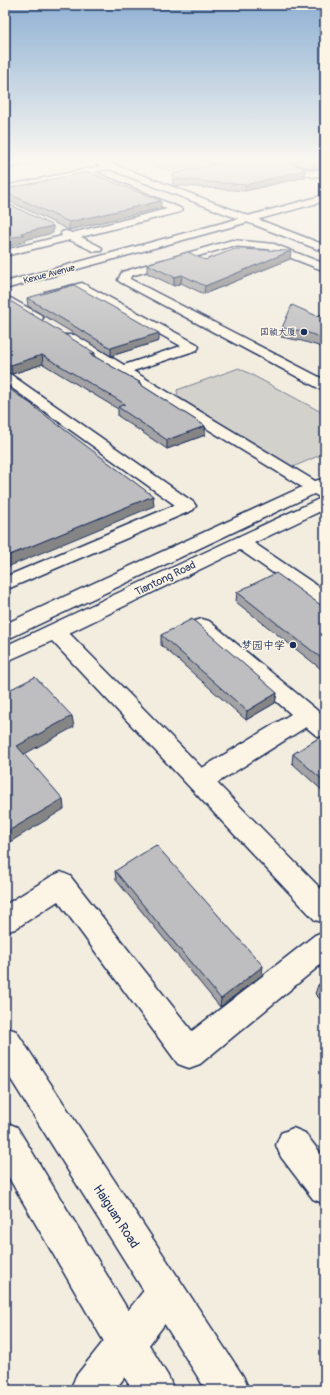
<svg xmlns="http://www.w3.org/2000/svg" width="330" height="1395" font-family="Pangolin,'LXGW WenKai TC',sans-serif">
<rect width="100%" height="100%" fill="#f3ede0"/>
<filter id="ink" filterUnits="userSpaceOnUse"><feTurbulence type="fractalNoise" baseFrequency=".025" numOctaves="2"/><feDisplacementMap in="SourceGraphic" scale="8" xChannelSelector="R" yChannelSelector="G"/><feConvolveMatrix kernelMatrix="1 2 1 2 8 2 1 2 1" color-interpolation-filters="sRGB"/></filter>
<g filter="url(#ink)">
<!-- green -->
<g fill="#d3d1cc" stroke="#778095">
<path d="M171,160H206L211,162L171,171L152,165Z"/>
<path d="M239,368L325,414V453L293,467L178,397L177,390Z"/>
</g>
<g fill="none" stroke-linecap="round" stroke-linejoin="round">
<defs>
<g id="minor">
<path d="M20,160H38L5,169V163Z"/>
<path d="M96,160H103L113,164L325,245V252L109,169L94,172L180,208L182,210L180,212L81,237L101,247L102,249L101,251H93L70,240L5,256V250L62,236L61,234L62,232L66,231L72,233L167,209L84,175L5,192V186L101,166L96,164Z"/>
<path d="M265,160H279L313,171L325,169V175L313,177Z"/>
<path d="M232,240L274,244L325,264V271L268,249L232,246L131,276L130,279L325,380V390L320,389L120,282L118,280L122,272Z"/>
<path d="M82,283L197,344L199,347L197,350L133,371L315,481L325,478V509L254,543L325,591V606L318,604L240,550L69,633L202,768L291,714L195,631L192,626L195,621L202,619L209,621L325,717V739L317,736L306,727L217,783L325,893V923L315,920L52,641L5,662V646L321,498L314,494L12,637L5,639V624L302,487L65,341L64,338L65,335H75L124,365L181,346L81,290L49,299L45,298L43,295L45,292Z"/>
<path d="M5,295L41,315L43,318L41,321H33L5,304Z"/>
<path d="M5,373L10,374L193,502L196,506L193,510L5,590V577L175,505L5,383Z"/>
<path d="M61,872L70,876L192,1031L315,935L325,931V961L200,1064L189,1068L178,1064L58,901L15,929L5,932V905L52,876Z"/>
<path d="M293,1128L305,1133L325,1159V1204L313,1199L281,1157L276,1145L281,1133Z"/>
<path d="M166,1273L179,1279L185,1292L179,1305L115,1390H70L76,1376L153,1279Z"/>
</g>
<g id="major">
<path d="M325,195V201L5,289V282Z"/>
<path d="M5,1027L16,1031L243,1376L249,1390H206L5,1070Z"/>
<path d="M5,1122L17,1127L168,1376L174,1390H132L5,1171Z"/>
</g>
</defs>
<!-- minor casing -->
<use href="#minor" stroke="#1b2f5e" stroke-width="3"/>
<!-- major casing -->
<use href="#major" stroke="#1b2f5e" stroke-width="3"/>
<!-- minor -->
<use href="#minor" fill="#fcf5e5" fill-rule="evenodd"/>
<!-- major -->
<use href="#major" fill="#fcf5e5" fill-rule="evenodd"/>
</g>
<!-- wall -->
<g fill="#a3a3a5" stroke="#1b2f5e">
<path d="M203,160H226L212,164Z"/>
<path d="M285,160H325V168L313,169Z"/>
<path d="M305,169V177L245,191L173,185V174Z"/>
<path d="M5,189L161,208L69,230L5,199Z"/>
<path d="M290,259L204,294L181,283L174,286L147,273V264L205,260Z"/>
<path d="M27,298L159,341L111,356L28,306Z"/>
<path d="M5,303L95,357L141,383V385L205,426V435L167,449L118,416V409L43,364L12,374L5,372Z"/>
<path d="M325,313V348L302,341L281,337L282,328Z"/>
<path d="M237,592L325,608V672L236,602Z"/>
<path d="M161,635L277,693L275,703L246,720L161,645Z"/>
<path d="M325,734V793L292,763L293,754Z"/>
<path d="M115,871L262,975L220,1007L116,880Z"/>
<path d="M325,979V1004L315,994L318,985Z"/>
</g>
<!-- shaded-wall -->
<g fill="#858586" stroke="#1b2f5e">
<path d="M212,160H226L212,164Z"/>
<path d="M325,161V168L313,169L314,163Z"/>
<path d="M305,169V177L245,191V185Z"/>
<path d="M161,201V208L69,230V222Z"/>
<path d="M53,226V233L25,240V242L5,247V239L21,233Z"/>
<path d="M291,251L290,259L204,294L205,286Z"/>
<path d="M182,275L181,283L174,286V277Z"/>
<path d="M159,333V341L111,356V348Z"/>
<path d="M95,353V361L90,354Z"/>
<path d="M42,355L43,364L12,374L11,365Z"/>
<path d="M205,426V435L167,449V440Z"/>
<path d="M153,496L154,506L5,568V557Z"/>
<path d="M277,693L275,703L246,720L247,711Z"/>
<path d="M72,716L74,727L19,757L17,746Z"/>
<path d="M63,799L64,809L5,845V833Z"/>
<path d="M263,966L262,975L220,1007L221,999Z"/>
</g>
<!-- building -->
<g fill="#bebec0" stroke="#1b2f5e">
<path d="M232,160H283L305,169H303L305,170L245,185L173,179V174Z"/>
<path d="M306,160H325V161L314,163Z"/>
<path d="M88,172L161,201L69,222L5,192V189Z"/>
<path d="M5,202L53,226L21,233L24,235L5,239Z"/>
<path d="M235,249L291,251L205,286L182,275L174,277L147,264L188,252L205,260Z"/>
<path d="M74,285L159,333L111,348L27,298Z"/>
<path d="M12,302L95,353L90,354L141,383H138L205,426L167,440L118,407L125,404L42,355L11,365L5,364V303Z"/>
<path d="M292,305L317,316L325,313V339L303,331L282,328Z"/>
<path d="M5,386L34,406H33L153,496L5,557Z"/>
<path d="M276,573L325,608V661L237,592Z"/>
<path d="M192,619L277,693L247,711L161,635Z"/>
<path d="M35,677L72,716L17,746L63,799L5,833V692Z"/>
<path d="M325,734V782L293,754Z"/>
<path d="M156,845L263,966L221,999L115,871Z"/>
<path d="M325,979V992L318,985Z"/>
</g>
</g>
<!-- sky -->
<linearGradient id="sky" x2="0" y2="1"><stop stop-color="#8fb1d3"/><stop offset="0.45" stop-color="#faf7f1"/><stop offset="1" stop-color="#faf7f1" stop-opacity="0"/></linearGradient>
<rect width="330" height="356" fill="url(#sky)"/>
<!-- markers -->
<g fill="#1b2f5e" stroke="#fcf5e5" stroke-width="1.5">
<circle cx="304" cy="332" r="4"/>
<circle cx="293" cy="645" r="4"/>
</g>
<g text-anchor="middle" stroke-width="3" stroke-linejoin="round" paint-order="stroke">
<!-- far-street labels -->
<g font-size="9" fill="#1b2f5e" stroke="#fcf5e5">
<text transform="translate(49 274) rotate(-15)" y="3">Kexue Avenue</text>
</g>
<!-- far-poi labels -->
<g font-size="9" fill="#1b2f5e" stroke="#fcf5e5" text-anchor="end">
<text x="296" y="335">国祯大厦</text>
</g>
<!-- street labels -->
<g font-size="11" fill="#1b2f5e" stroke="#fcf5e5">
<text transform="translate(165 578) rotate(-26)" y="4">Tiantong Road</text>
</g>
<!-- poi labels -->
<g font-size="11" fill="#1b2f5e" stroke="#fcf5e5" text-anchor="end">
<text x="285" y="649">梦园中学</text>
</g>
<!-- near-street labels -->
<g font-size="13" fill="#1b2f5e" stroke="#fcf5e5">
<text transform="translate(117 1216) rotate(57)" y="5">Haiguan Road</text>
</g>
</g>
<!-- margin -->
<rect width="330" height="1395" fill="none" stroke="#fcf5e5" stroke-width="20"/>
<rect x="10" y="10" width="310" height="1375" fill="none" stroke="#1b2f5e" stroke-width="1.5" filter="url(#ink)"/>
</svg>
